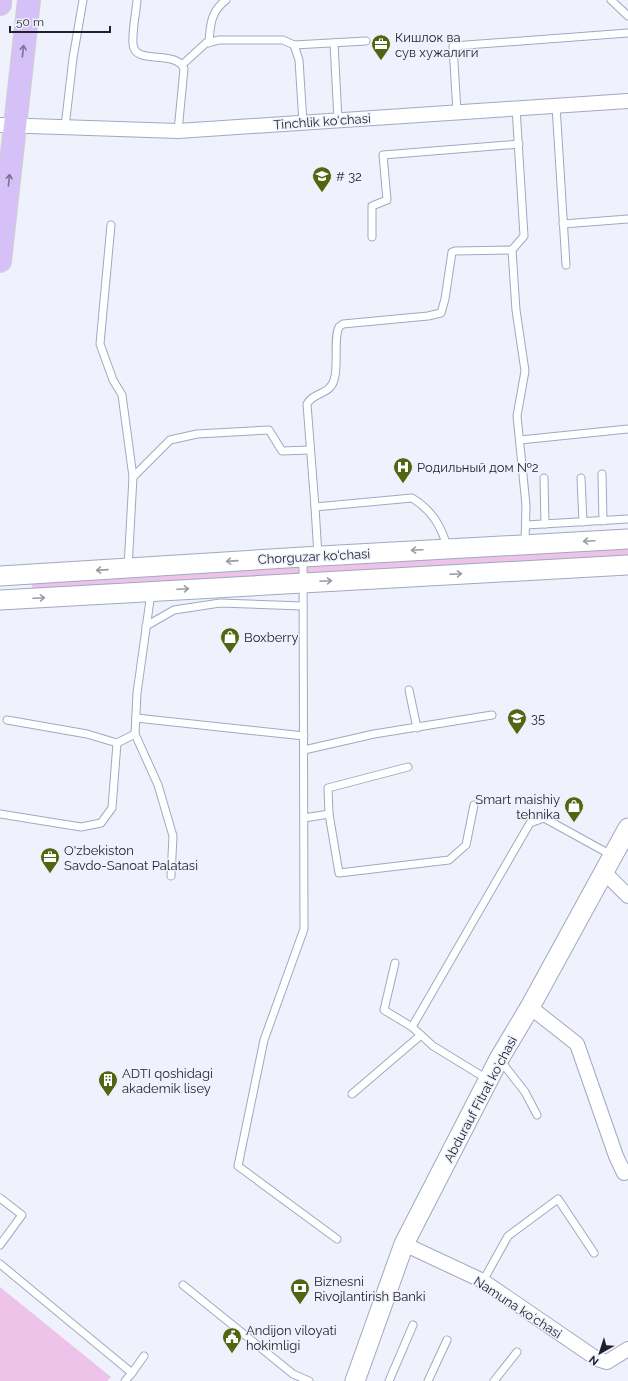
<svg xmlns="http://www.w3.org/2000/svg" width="628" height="1381" font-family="Raleway,sans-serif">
<rect width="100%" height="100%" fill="#eff2fc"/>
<!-- green -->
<g fill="#eec3ea">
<path d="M628,547V560L32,593V581Z"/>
<path d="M0,1287L111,1377L107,1381H0Z"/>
</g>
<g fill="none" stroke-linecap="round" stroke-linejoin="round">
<defs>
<g id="lane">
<path d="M137,0C136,14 132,30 133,44C134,66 177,49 184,69L178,131"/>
<path d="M611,0L628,16"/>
<path d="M209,43C210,25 211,11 226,0"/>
<path d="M334,43L338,120"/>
<path d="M294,45L366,41"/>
<path d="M183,64L206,43L219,40H283L294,45L299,60L303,123"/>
<path d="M556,106L566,265"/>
<path d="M457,112L453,46L628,33"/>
<path d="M65,127L73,58L83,0"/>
<path d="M563,224L628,219"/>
<path d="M111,225L100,344L113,380L122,395L133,477L128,568"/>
<path d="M372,237V206L387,200L383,155L519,144"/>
<path d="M512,250L516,310L525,371L517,416L526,505L525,544"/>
<path d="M520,440L628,429"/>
<path d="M602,474L603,521"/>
<path d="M133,477L170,440L197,434L269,430L282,451L310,450"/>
<path d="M544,478L545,524"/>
<path d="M581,478L583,522"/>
<path d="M315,507L307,404C313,392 330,395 334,380C339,366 333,339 339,327L343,324L428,316L441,313L445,299L452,252L455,251L512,250L524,236L516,108"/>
<path d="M526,525L628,519"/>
<path d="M318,556L315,507L412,498C433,511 441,526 448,549"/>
<path d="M303,557L304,929L264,1040L238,1166L337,1239"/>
<path d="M146,626L174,610L220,603L303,606"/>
<path d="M409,690L417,728"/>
<path d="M136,718L304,736"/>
<path d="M135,734L137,693L151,593"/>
<path d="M117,743L135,734L158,785L173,836L171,876"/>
<path d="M304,750L374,734L492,715"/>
<path d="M0,814L81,827L101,823L112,808L117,743L87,734L7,720"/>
<path d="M329,814L339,873L449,860L466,845L474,805"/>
<path d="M304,818L329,814L328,788L408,767"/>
<path d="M395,963L384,1010L412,1027"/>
<path d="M500,1060L525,1092L537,1115"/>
<path d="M487,1079L433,1046L412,1027L530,823L544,818L613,856"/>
<path d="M352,1094L421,1035"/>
<path d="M0,1198L22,1215L0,1245"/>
<path d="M0,1264L132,1373L125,1381"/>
<path d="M483,1281L508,1236L558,1199L594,1253"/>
<path d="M183,1285L293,1374L309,1381"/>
<path d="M132,1373L144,1356"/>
<path d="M389,1381L413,1325"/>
<path d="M428,1381L447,1340"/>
<path d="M494,1381L517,1352"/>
</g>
<g id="street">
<path d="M0,125L178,131L628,101"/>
<path d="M604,872L628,896"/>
<path d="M530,1007L577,1044L616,1156L624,1173L628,1171"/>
<path d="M404,1244L483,1281L597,1359L607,1362L628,1349"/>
</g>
<g id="secondary">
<path d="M0,576L303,557L628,539"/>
<path d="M0,600L628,565"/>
<path d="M355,1381L404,1244L499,1059L530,1007L628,828"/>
</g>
<g id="primary">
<path d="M0,4V0"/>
<path d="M0,261L29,0"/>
</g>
</defs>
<!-- lane casing -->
<use href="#lane" stroke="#a0a9c0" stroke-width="9"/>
<!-- street casing -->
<use href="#street" stroke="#a0a9c0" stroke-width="16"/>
<!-- secondary casing -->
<use href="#secondary" stroke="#a0a9c0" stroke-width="21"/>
<!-- primary casing -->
<use href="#primary" stroke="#ceced0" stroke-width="24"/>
<!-- lane -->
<use href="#lane" stroke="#fff" stroke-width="7"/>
<!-- street -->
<use href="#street" stroke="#fff" stroke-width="14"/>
<!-- secondary -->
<use href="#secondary" stroke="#fff" stroke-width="19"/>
<!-- primary -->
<use href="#primary" stroke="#d5c1f8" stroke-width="22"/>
</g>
<!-- one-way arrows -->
<defs><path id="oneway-shaft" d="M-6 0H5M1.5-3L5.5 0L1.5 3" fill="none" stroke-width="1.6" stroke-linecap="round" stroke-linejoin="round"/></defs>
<g stroke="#7a7292">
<use href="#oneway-shaft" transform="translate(23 51) rotate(-84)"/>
<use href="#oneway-shaft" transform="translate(9 180) rotate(-84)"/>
</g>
<g stroke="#9a9ca0">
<use href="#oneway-shaft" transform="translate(589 541) rotate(177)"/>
<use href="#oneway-shaft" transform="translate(417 550) rotate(177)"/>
<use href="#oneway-shaft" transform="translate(232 561) rotate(176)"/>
<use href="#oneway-shaft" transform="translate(102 570) rotate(176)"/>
<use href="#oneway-shaft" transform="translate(456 574) rotate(-3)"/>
<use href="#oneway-shaft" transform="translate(326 581) rotate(-3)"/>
<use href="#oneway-shaft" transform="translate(183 589) rotate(-3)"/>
<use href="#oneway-shaft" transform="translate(39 598) rotate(-3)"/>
</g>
<!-- icons -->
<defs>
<symbol id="office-pin" viewBox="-11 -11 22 30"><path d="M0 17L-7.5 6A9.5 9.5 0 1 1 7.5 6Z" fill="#526611" stroke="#eff2fc"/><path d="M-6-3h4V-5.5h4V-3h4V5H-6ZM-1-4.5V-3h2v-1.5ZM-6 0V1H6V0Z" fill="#fff"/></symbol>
<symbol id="school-pin" viewBox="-11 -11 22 30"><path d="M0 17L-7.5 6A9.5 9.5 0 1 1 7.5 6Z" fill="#526611" stroke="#eff2fc"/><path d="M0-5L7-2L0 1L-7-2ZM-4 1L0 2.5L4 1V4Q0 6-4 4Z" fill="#fff"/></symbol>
<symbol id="hospital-pin" viewBox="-11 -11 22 30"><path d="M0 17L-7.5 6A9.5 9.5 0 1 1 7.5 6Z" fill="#526611" stroke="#eff2fc"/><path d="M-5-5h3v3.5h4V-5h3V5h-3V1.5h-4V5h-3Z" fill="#fff"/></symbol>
<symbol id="shop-pin" viewBox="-11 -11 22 30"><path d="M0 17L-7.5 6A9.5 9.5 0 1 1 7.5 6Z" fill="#526611" stroke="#eff2fc"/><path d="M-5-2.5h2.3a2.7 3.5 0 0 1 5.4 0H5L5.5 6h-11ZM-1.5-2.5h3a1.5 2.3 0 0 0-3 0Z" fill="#fff"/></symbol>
<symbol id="building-pin" viewBox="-11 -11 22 30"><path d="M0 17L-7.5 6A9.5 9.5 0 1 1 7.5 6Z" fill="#526611" stroke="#eff2fc"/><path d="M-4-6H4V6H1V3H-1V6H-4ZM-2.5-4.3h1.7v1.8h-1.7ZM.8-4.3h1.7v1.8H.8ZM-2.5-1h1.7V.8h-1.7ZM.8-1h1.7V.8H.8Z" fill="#fff"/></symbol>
<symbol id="bank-pin" viewBox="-11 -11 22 30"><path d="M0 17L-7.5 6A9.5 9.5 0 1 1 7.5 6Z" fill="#526611" stroke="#eff2fc"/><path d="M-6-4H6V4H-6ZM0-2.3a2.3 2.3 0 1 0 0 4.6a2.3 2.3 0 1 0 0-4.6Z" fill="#fff"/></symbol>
<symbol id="civic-pin" viewBox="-11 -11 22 30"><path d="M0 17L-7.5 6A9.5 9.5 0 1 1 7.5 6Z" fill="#526611" stroke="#eff2fc"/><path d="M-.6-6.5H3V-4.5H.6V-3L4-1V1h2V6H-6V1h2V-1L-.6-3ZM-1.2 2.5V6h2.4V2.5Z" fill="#fff"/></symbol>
</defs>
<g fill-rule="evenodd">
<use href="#office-pin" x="370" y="33" width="22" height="30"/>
<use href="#school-pin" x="311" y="165" width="22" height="30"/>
<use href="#hospital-pin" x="392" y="456" width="22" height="30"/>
<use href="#shop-pin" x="219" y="626" width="22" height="30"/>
<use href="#school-pin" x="506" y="707" width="22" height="30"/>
<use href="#shop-pin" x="563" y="795" width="22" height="30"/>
<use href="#office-pin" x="39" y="846" width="22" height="30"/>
<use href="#building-pin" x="97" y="1069" width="22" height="30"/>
<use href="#bank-pin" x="289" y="1277" width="22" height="30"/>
<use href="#civic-pin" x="221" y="1326" width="22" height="30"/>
</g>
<g text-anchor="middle" stroke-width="3" stroke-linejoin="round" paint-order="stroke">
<!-- poi labels -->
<g font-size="13" fill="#1f222b" stroke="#eff2fc" text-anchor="start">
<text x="395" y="42">Кишлок ва<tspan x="395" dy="15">сув хужалиги</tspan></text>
<text x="336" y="181"># 32</text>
<text x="417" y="472">Родильный дом №2</text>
<text x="244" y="642">Boxberry</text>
<text x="531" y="723">35</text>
<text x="560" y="804" text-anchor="end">Smart maishiy<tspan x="560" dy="15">tehnika</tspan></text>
<text x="64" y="855">O'zbekiston<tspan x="64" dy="15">Savdo-Sanoat Palatasi</tspan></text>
<text x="122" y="1078">ADTI qoshidagi<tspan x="122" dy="15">akademik lisey</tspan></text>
<text x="314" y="1286">Biznesni<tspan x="314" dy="15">Rivojlantirish Banki</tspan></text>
<text x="246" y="1335">Andijon vilоyati<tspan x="246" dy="15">hоkimligi</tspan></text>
</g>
<!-- street labels -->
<g font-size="13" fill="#1f222b" stroke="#eff2fc">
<text transform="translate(322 121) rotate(-4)" y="5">Tinchlik kо‘chasi</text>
<text transform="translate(314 556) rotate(-3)" y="5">Chorguzar ko'chasi</text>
<text transform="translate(480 1099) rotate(-62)" y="5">Abdurauf Fitrat koʻchasi</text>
<text transform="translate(518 1307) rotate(33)" y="5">Namuna koʻchasi</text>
</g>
</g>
<!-- north arrow -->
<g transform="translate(600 1353) rotate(219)" stroke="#eff2fc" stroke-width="3" paint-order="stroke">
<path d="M0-3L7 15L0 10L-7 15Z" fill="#1f222b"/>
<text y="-6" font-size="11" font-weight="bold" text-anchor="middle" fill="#1f222b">N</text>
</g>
<!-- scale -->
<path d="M10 26v6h100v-6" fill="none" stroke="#1f222b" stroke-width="2"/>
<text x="16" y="26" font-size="12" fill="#1f222b" stroke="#eff2fc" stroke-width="3" paint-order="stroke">50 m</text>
</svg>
